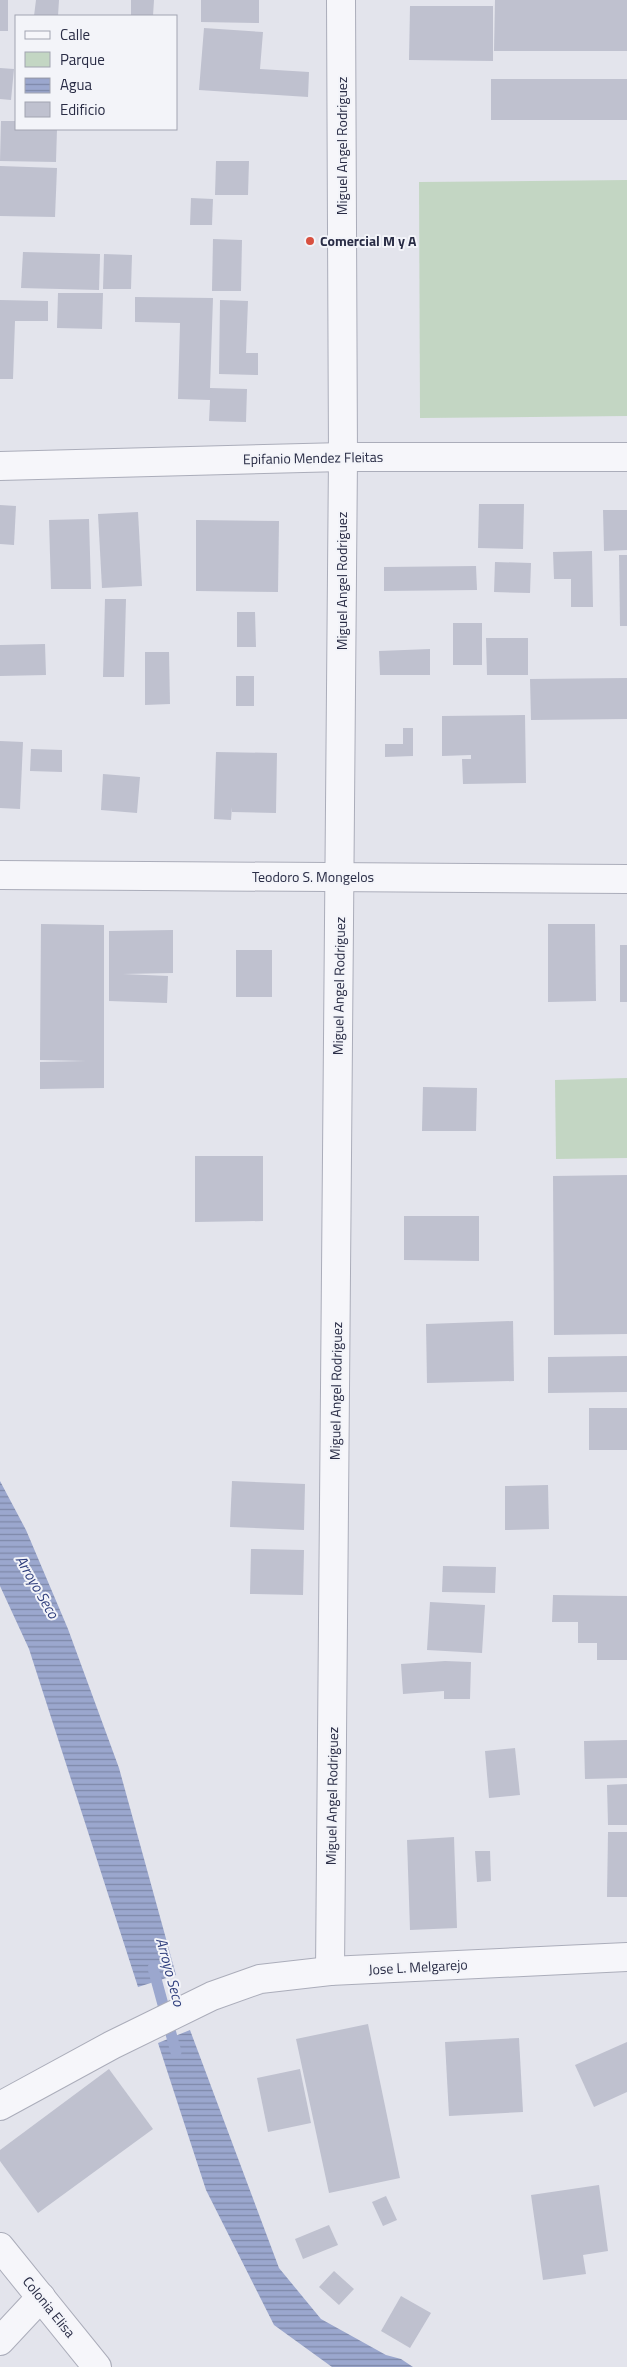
<svg xmlns="http://www.w3.org/2000/svg" width="627" height="2367" font-family="'Titillium Web',sans-serif">
<defs>
<pattern id="water-rules" width="6" height="5" patternUnits="userSpaceOnUse" patternTransform="scale(1.25)"><rect width="6" height="5" fill="#9ba7ce"/><path d="M0 2.5h6" fill="none" stroke="#7e88a9"/></pattern>
</defs>
<rect width="100%" height="100%" fill="#e3e4ec"/>
<!-- park -->
<g fill="#c3d6c3">
<path d="M627,180V416L420,418L419,182Z"/>
<path d="M627,1078V1158L556,1159L555,1080Z"/>
</g>
<!-- water -->
<g fill="url(#water-rules)">
<path d="M0,1481L26,1530L68,1629L119,1768L176,1975L138,1987L29,1649L0,1586Z"/>
<path d="M190,2030L279,2268L321,2319L386,2355L401,2359L413,2367H332L274,2325L206,2190L158,2043Z"/>
</g>
<g fill="none" stroke-linecap="round" stroke-linejoin="round">
<!-- stream -->
<path stroke="#9ba7ce" stroke-width="11" d="M153,1968L176,2052"/>
</g>
<!-- building -->
<g fill="#bfc1cf">
<rect x="0" y="0" width="8" height="31"/>
<path d="M36,0H59L58,16H34Z"/>
<path d="M131,0H154L153,16H131Z"/>
<path d="M201,0H259V23L201,22Z"/>
<path d="M495,0H627V51H494Z"/>
<path d="M410,6H493V61L409,60Z"/>
<path d="M204,28L263,32L260,69L309,72L308,97L199,90Z"/>
<path d="M0,68L14,69L11,100L0,99Z"/>
<rect x="491" y="79" width="136" height="41"/>
<path d="M1,121H16V129H57L56,162L0,161Z"/>
<path d="M216,161H249L248,195H215Z"/>
<path d="M0,166L57,168L55,217L0,216Z"/>
<path d="M191,198L213,199L212,225H190Z"/>
<path d="M213,239L242,240L241,291H212Z"/>
<path d="M23,252L100,254L99,290L21,288Z"/>
<path d="M104,254L132,255L131,289H103Z"/>
<path d="M58,293H103L102,329L57,328Z"/>
<path d="M135,297L213,298L210,388L247,389L246,422L209,421L210,400L178,399L180,323L135,322Z"/>
<path d="M0,300L48,301V321H15L13,379H0Z"/>
<path d="M220,300L248,301L246,353H258V375L219,374Z"/>
<path d="M479,504H524L523,549L478,548Z"/>
<path d="M0,505L16,506L14,545L0,544Z"/>
<path d="M603,510H627V550L604,551Z"/>
<path d="M138,512L142,586L102,588L98,514Z"/>
<path d="M89,519L91,589H51L49,520Z"/>
<path d="M196,520L279,521L278,592L196,591Z"/>
<path d="M592,551L593,607H571V579H554L553,552Z"/>
<path d="M619,555H627V626H620Z"/>
<path d="M495,562L531,563L530,593L494,592Z"/>
<path d="M476,566L477,590L384,591V567Z"/>
<path d="M105,599H126L124,677H103Z"/>
<path d="M237,612H255L256,647H237Z"/>
<rect x="453" y="623" width="29" height="42"/>
<path d="M486,638H528V675H487Z"/>
<path d="M45,644L46,675L0,676V645Z"/>
<path d="M430,649V675H380L379,651Z"/>
<path d="M145,652H169L170,704L145,705Z"/>
<rect x="236" y="676" width="18" height="30"/>
<path d="M627,678V719L531,720L530,679Z"/>
<path d="M525,715L526,783L463,784L462,759H471V755L442,756V716Z"/>
<path d="M403,728H413V756L385,757V744H403Z"/>
<path d="M0,741L23,742L20,809L0,808Z"/>
<path d="M31,749L62,750V772L30,771Z"/>
<path d="M216,752L277,753L276,813L232,812V807L231,820L214,819Z"/>
<path d="M103,774L140,777L137,813L101,810Z"/>
<path d="M41,924L104,925V1088L40,1089V1062L86,1061L40,1060Z"/>
<path d="M548,924H595L596,1001L548,1002Z"/>
<path d="M173,930V973L123,974L168,976L167,1003L109,1001V931Z"/>
<rect x="620" y="945" width="7" height="57"/>
<rect x="236" y="950" width="36" height="47"/>
<path d="M423,1087L477,1088L476,1131H422Z"/>
<path d="M195,1156H263V1221L195,1222Z"/>
<path d="M627,1175V1334L554,1335L553,1176Z"/>
<path d="M404,1216H479V1261L404,1260Z"/>
<path d="M513,1321L514,1381L427,1383L426,1324Z"/>
<path d="M627,1356V1392L548,1393V1357Z"/>
<rect x="589" y="1408" width="38" height="42"/>
<path d="M232,1481L305,1484L304,1530L230,1527Z"/>
<path d="M548,1485L549,1529L505,1530V1486Z"/>
<path d="M251,1549L304,1550L303,1595L250,1594Z"/>
<path d="M443,1566L496,1567L495,1593L442,1592Z"/>
<path d="M553,1595L627,1596V1660H597V1643H578V1622H552Z"/>
<path d="M430,1602L485,1605L482,1653L427,1650Z"/>
<path d="M445,1661L471,1662L470,1699H444V1691L403,1694L401,1664Z"/>
<path d="M627,1740V1778L585,1779L584,1741Z"/>
<path d="M515,1748L520,1795L489,1798L485,1751Z"/>
<path d="M627,1784V1825H608L607,1785Z"/>
<path d="M608,1832H627V1897H607Z"/>
<path d="M454,1837L457,1928L410,1930L407,1840Z"/>
<path d="M475,1851H490L491,1881L477,1882Z"/>
<path d="M368,2024L400,2178L329,2193L296,2039Z"/>
<path d="M519,2038L523,2112L449,2116L445,2042Z"/>
<path d="M627,2042V2092L594,2107L575,2065Z"/>
<path d="M109,2069L153,2129L38,2213L0,2161V2150Z"/>
<path d="M300,2069L311,2123L268,2132L257,2078Z"/>
<path d="M599,2185L608,2251L583,2255L586,2274L543,2280L531,2195Z"/>
<path d="M386,2196L397,2220L383,2226L372,2202Z"/>
<path d="M329,2225L338,2245L303,2259L295,2239Z"/>
<path d="M334,2271L354,2289L339,2305L319,2287Z"/>
<path d="M401,2296L431,2313L410,2348L381,2331Z"/>
</g>
<g fill="none" stroke-linecap="round" stroke-linejoin="round">
<defs>
<g id="minor">
<path d="M0,466L343,457H627"/>
<path d="M0,875L627,879"/>
<path d="M330,1971L343,457L341,0"/>
<path d="M0,2106L112,2045L212,1996L260,1979L330,1971L627,1957"/>
<path d="M0,2247L97,2367"/>
<path d="M0,2341L41,2297"/>
</g>
</defs>
<!-- minor casing -->
<use href="#minor" stroke="#abadba" stroke-width="30"/>
<!-- minor -->
<use href="#minor" stroke="#f6f6fa" stroke-width="28"/>
</g>
<!-- markers -->
<circle fill="#d85040" stroke="#f3f4f9" stroke-width="2" cx="310" cy="241" r="5"/>
<g text-anchor="middle" stroke-width="4" stroke-linejoin="round" paint-order="stroke">
<!-- street labels -->
<g font-size="14" fill="#292c45" stroke="#f3f4f9">
<text transform="translate(342 146) rotate(-90)" y="5">Miguel Angel Rodriguez</text>
<text transform="translate(313 458) rotate(-1)" y="5">Epifanio Mendez Fleitas</text>
<text transform="translate(342 581) rotate(-90)" y="5">Miguel Angel Rodriguez</text>
<text x="313" y="882">Teodoro S. Mongelos</text>
<text transform="translate(339 986) rotate(-89)" y="5">Miguel Angel Rodriguez</text>
<text transform="translate(336 1391) rotate(-89)" y="5">Miguel Angel Rodriguez</text>
<text transform="translate(332 1796) rotate(-89)" y="5">Miguel Angel Rodriguez</text>
<text transform="translate(418 1967) rotate(-3)" y="5">Jose L. Melgarejo</text>
<text transform="translate(49 2307) rotate(51)" y="5">Colonia Elisa</text>
</g>
<!-- poi labels -->
<g font-size="14" font-weight="bold" fill="#292c45" stroke="#f3f4f9" text-anchor="start">
<text x="320" y="246">Comercial M y A</text>
</g>
<!-- water labels -->
<g font-size="15" font-style="italic" fill="#303f7d" stroke="#f3f4f9">
<text transform="translate(37 1587) rotate(60)" y="5">Arroyo Seco</text>
<text transform="translate(170 1972) rotate(75)" y="5">Arroyo Seco</text>
</g>
</g>
<!-- legend -->
<rect x="15" y="15" width="162" height="115" fill="#f3f4f9" stroke="#a2a4b1"/>
<rect x="25" y="31" width="25" height="8" fill="#f6f6fa" stroke="#a2a4b1"/>
<text x="60" y="40" font-size="15" fill="#292c45">Calle</text>
<rect x="25" y="52" width="25" height="15" fill="#c3d6c3" stroke="#a2a4b1"/>
<text x="60" y="65" font-size="15" fill="#292c45">Parque</text>
<rect x="25" y="78" width="25" height="15" fill="url(#water-rules)" stroke="#a2a4b1"/>
<text x="60" y="90" font-size="15" fill="#292c45">Agua</text>
<rect x="25" y="102" width="25" height="15" fill="#bfc1cf" stroke="#a2a4b1"/>
<text x="60" y="115" font-size="15" fill="#292c45">Edificio</text>
</svg>
